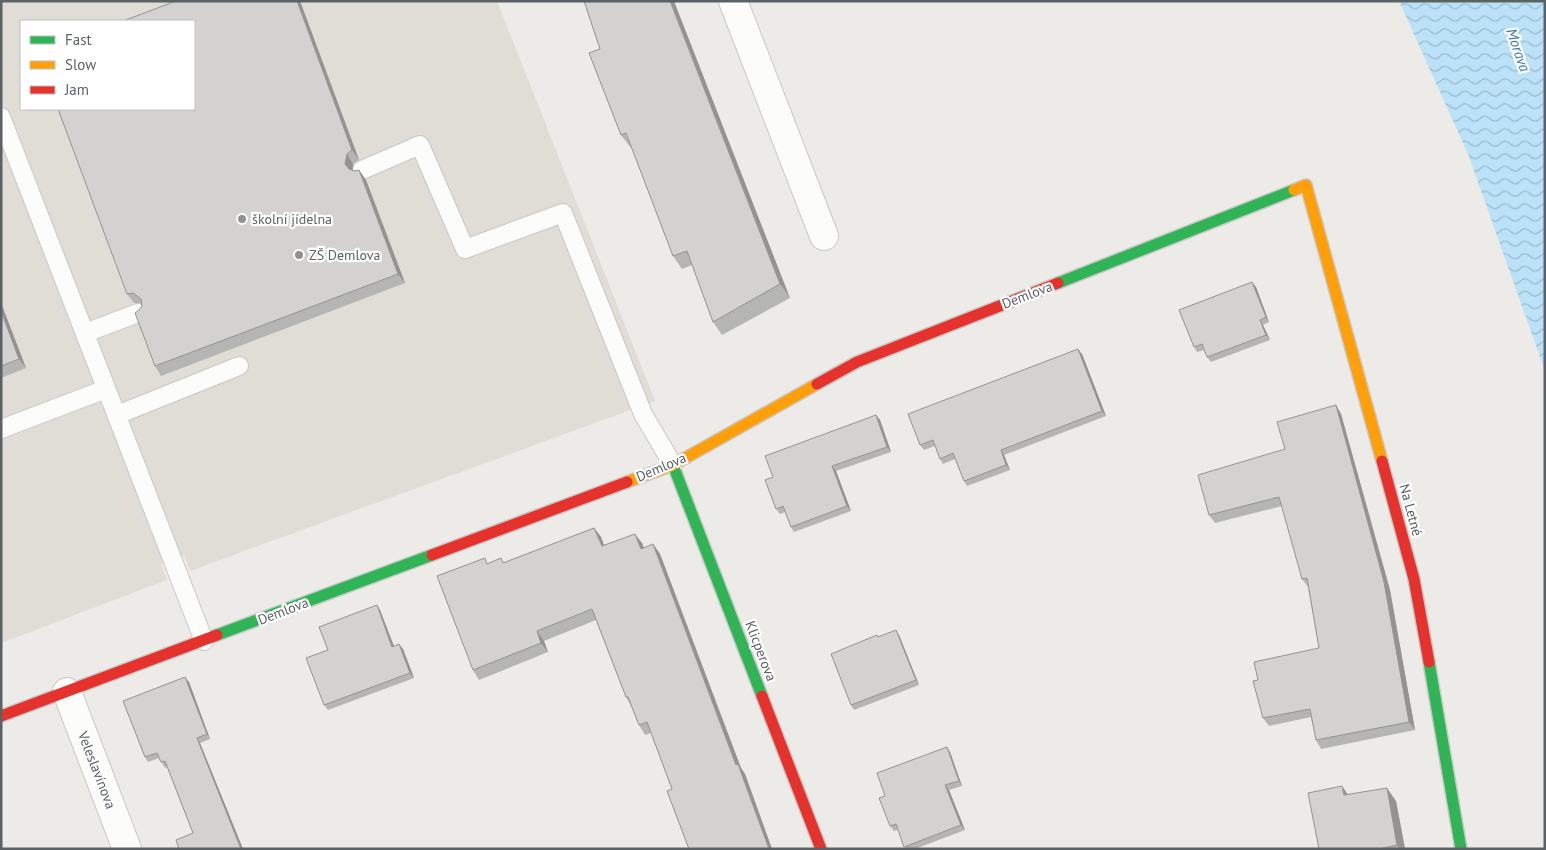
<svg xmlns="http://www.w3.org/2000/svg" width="1546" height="850" font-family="'PT Sans',sans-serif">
<defs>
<pattern id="water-waves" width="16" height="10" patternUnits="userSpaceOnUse" patternTransform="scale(1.25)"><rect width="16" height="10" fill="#bbe2f8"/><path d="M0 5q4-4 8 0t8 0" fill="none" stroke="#9bbbcd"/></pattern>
</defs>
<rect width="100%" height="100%" fill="#edebe7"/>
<!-- education -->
<path fill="#e0ddd7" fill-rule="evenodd" d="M1,1H497L655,401L190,571L184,555L172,559L161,564L167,580L1,643ZM21,21H194V109H21Z"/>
<!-- water -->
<path fill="url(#water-waves)" d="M1399,1H1545V371L1468,154Z"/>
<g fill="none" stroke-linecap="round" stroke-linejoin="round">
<defs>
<g id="lane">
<path d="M1,117L204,641"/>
<path d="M362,170L420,145L465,249L563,213L643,414L673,465"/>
<path d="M85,333L138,313"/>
<path d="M117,415L239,366"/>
<path d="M1,429L106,389"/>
</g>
<g id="street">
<path d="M733,1L824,236"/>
<path d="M67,692L127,849"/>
</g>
<g id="fast">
<path d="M1058,283L1294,190"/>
<path d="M673,465L762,696"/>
<path d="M217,635L432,555"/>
<path d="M1429,662L1461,849"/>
</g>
<g id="slow">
<path d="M1294,190L1306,185L1382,461"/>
<path d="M627,482L673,465L817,384"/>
</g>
<g id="jam">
<path d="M817,384L857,362L1058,283"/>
<path d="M1382,461L1414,579L1429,662"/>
<path d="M432,555L627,482"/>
<path d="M762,696L821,849"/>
<path d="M1,716L217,635"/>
</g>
</defs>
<!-- lane casing -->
<use href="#lane" stroke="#c8c8c8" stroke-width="20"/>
<!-- street casing -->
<use href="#street" stroke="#c8c8c8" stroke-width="30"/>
<!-- fast casing -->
<use href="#fast" stroke="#c9c9c9" stroke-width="14"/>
<!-- slow casing -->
<use href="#slow" stroke="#c9c9c9" stroke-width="14"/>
<!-- jam casing -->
<use href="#jam" stroke="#c9c9c9" stroke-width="14"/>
<!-- lane -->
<use href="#lane" stroke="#fcfcfb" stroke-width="18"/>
<!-- street -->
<use href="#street" stroke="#fcfcfb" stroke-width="28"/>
<!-- fast -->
<use href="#fast" stroke="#30b455" stroke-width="11"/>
<!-- slow -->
<use href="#slow" stroke="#ff9f0a" stroke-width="11"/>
<!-- jam -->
<use href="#jam" stroke="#e5322d" stroke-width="11"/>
</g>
<!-- wall -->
<g fill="#b5b5b3">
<path d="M300,1L359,160L353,164V170L355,171L359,170L366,180L405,283L161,376L155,366L139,310L142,306L141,304L140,303H134L127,294Z"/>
<path d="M584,1L790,298L722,335L713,322L692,265L682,269L673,256L632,148H631L621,135L600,49Z"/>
<path d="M1256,287L1269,322L1263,325L1270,340L1211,362L1207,357L1204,350L1197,352L1194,347Z"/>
<path d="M1,303L26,368L1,378Z"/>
<path d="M1082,354L1106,416L1004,455L1010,470L967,486L964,481L955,459L943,464L940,459L935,446L924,450L920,445Z"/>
<path d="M1336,405L1341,414L1390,590L1415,730L1321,749L1316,740L1311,717L1269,726L1263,718L1258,680L1319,648L1308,587L1302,579L1282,506L1215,523L1209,515Z"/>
<path d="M876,415L880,420L891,452L836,471L851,511L794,532L791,527L785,512L780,514L776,509L773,477Z"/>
<path d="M594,528L601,537L604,545L642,543L644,548L653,544L660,554L741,768L745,774L772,849H689L672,789L651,733L645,735L639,725L631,706L626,697L596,620L544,641L548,652L479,680L473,670L489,563L501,558L504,563Z"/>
<path d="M377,605L380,610L394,646L403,649L414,678L328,710L324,705L328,650Z"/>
<path d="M899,635L919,685L854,710L851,705L878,637Z"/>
<path d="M189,682L210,739L200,743L243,849H179L193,833L167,767L165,768L159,758L148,762L145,757Z"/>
<path d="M950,752L962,786L949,790L965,830L915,849H906L898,830L894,831L890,826Z"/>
<path d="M1348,795L1396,801L1405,849H1319Z"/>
</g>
<!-- shaded-wall -->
<g fill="#949392">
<path d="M297,1H300L359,160L352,150Z"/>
<path d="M670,1H674L790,298L780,284Z"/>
<path d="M347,154L353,164L352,174L345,164Z"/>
<path d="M359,170L366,180L405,283L398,274Z"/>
<path d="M1252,282L1256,287L1269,322L1266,317Z"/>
<path d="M1,303L26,368L19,359L1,311Z"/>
<path d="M1260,320L1263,325L1270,340L1266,335Z"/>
<path d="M1078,349L1082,354L1106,416L1102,411Z"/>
<path d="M1336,405L1341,414L1390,590L1415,730L1409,722Z"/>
<path d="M876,415L880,420L891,452L887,447Z"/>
<path d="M1001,450L1004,455L1010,470L1006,465Z"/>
<path d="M832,466L836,471L851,511L847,506Z"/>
<path d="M594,528L601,537L608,556L602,546Z"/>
<path d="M635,534L642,543L648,559L641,549Z"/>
<path d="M653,544L660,554L741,768L745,774L772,849H769L736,765Z"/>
<path d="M377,605L380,610L396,652L392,647Z"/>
<path d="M896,630L899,635L919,685L916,680Z"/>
<path d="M537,631L544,641L548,652L541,643Z"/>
<path d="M399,644L403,649L414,678L410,673Z"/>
<path d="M185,677L189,682L210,739L207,734Z"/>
<path d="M197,738L200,743L243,849H241Z"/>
<path d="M947,747L950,752L962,786L959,781Z"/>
<path d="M945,785L949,790L965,830L961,825Z"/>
<path d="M1342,786L1351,799L1344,795Z"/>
<path d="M1387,788L1396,801L1405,849H1400L1397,845Z"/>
</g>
<!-- building -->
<g fill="#d3d2d0" stroke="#949392">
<path d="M176,1H297L352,150L347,154L345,164L349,169L355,171L359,170L398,274L155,366L135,313L139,310L142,306L141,299L133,293L127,294L58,109H194V21H123Z"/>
<path d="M584,1H670L780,284L713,322L687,251L673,256L626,133L621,135L589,53L600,49Z"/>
<path d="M1252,282L1266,317L1260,320L1266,335L1207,357L1202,344L1194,347L1179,310Z"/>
<path d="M1,311L19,359L1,366Z"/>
<path d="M1078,349L1102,411L1001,450L1006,465L964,481L953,453L940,459L933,440L920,445L908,414Z"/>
<path d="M1336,405L1384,582L1409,722L1316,740L1310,709L1263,718L1253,681L1258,680L1254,662L1319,648L1307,578L1302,579L1279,497L1209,515L1198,475L1285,449L1277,422Z"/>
<path d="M876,415L887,447L832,466L847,506L791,527L783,506L776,509L765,480L773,477L765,456Z"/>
<path d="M594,528L602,546L635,534L641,549L653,544L736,765L738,764L769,849H689L667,791L672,789L647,722L639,725L628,697H626L592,609L537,631L541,643L473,670L437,576L485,558L487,564L501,558L503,563Z"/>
<path d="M377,605L392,647L399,644L410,673L324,705L306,658L328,650L319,627Z"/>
<path d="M896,630L916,680L851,705L831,654L877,635L878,637Z"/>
<path d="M185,677L207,734L197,738L241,849H179L176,840L193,833L165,761L161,762L157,753L145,757L123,701Z"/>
<path d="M947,747L959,781L945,785L961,825L904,847L896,824L890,826L879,798L885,796L877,773Z"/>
<path d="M1342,786L1344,795L1387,788L1397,845L1379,849H1319L1308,793Z"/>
</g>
<!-- markers -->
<g fill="#8f9193" stroke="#fff" stroke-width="2">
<circle cx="242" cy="219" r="5"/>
<circle cx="299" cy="255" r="5"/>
</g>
<g text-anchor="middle" stroke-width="4.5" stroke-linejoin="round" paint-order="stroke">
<!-- poi labels -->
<g font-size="14" fill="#5c6166" stroke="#fff" text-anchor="start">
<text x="252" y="224">školní jídelna</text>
<text x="309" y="260">ZŠ Demlova</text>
</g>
<!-- street labels -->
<g font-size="14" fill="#5c6166" stroke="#fff">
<text transform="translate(1027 295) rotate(-21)" y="5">Demlova</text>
<text transform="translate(661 467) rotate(-23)" y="5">Demlova</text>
<text transform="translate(1411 510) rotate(75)" y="5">Na Letné</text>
<text transform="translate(283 611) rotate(-21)" y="5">Demlova</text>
<text transform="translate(761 651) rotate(69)" y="5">Klicperova</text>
<text transform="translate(97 770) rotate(69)" y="5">Veleslavínova</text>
</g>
<!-- water labels -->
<g font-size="15" font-style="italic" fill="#3c7aab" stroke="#fff">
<text transform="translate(1518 50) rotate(71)" y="5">Morava</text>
</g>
</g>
<!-- border -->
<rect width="1546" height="850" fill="none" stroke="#5c6166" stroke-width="5"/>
<!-- legend -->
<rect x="20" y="20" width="175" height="90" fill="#ffffff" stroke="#bec0c2"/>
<rect x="30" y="36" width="25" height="8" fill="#30b455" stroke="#bec0c2"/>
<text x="65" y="45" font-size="15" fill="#5c6166">Fast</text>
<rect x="30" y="61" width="25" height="8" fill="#ff9f0a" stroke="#bec0c2"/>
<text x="65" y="70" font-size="15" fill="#5c6166">Slow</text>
<rect x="30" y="86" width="25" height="8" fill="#e5322d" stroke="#bec0c2"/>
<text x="65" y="95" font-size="15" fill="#5c6166">Jam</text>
</svg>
